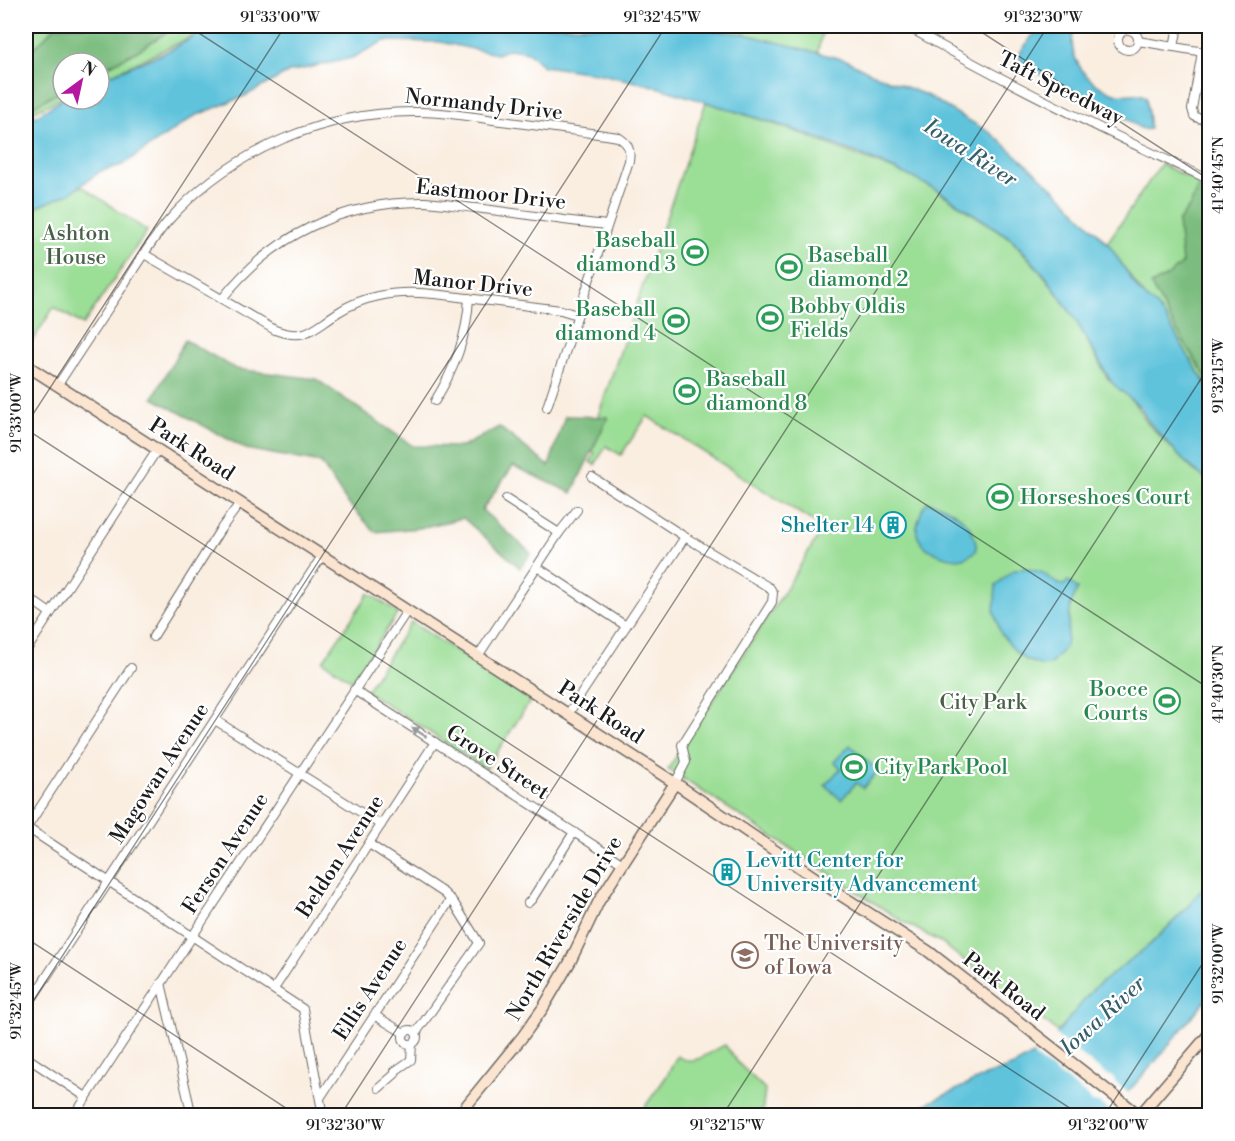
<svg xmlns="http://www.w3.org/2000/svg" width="1235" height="1141" font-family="'Libre Bodoni',serif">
<rect width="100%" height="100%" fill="#fff"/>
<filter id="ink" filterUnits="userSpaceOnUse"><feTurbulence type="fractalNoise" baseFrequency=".0167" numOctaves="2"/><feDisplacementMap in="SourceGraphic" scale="12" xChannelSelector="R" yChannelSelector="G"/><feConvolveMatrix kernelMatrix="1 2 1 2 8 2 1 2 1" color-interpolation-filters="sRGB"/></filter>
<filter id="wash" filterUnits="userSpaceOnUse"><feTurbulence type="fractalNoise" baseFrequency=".008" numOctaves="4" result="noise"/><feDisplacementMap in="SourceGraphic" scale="24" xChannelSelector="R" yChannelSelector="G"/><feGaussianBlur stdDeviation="1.35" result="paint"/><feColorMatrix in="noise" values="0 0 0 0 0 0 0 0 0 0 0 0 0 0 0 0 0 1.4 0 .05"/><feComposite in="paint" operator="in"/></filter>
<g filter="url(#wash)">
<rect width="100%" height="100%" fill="#faeee1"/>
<!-- green -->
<g fill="#9bde96" stroke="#5c7d59" stroke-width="1.5">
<path d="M26,26H215L99,80V63H63V97L26,115Z"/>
<path d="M666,26H824L817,55Z"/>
<path d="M706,102L786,128L910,176L938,191L1011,239L1046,278L1076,320L1108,379L1132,399L1147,423L1192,469L1206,479L1209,484V880C1167,938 1105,978 1058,1032L940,942L902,921L668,769L784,592L823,528L647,416L621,455L606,446L595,465L590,462L595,453L587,448Z"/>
<path d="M1161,164L1209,188V385L1199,374L1107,243Z"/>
<path d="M82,186L147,231L83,325L54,307L26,351V211Z"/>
<path d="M369,593L398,613L352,681L323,661Z"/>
<path d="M411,622L531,700L486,769L366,691Z"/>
<path d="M725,1045L739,1064L765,1089L762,1115H639L666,1077L677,1056C695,1068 708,1052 725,1045Z"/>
</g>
<!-- forest -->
<g fill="#7cbd7f" stroke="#4c6c4e" stroke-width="1.5">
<path d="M56,26H164L167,32L139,50L99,71V63H63V90L26,110V56Z"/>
<path d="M1200,181L1210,185L1209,382L1177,331L1151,285L1167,276L1182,264L1178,222L1191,204Z"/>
<path d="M185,340L236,369L316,379L413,446L462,447L499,427L549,466L565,416L608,417L572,493L513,466L482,510L531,553L520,568L463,518L420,528L375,532L346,501L321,463L246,449L153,398Z"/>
</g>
<!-- water -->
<g fill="#5ec3dc" stroke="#3d707c" stroke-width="1.5">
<path d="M214,26H684L716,31L745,34L846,60L869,72L926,95L963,117L991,133L1012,151L1061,195L1110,246L1139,291L1157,307L1165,317L1209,390V482L1182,459L1148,421L1140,407L1112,383L1075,319L1047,278L1023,251L1012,239L939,191L909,176L862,155L790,128L650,85L601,74L543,66L528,52L509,49L497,54L440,42L384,41L352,58L289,72L247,95L195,116L122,165L101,171L70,193L26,212V122L63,99H99V80C121,70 142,62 164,53C181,45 197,34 214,26Z"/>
<path d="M1047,26H1075C1064,57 1088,86 1118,94C1128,96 1137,91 1146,97L1150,129C1140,132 1130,120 1121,115C1088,97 1052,84 1021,62L1019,54L1033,35Z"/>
<path d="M927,502C950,506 978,524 976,551C972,554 968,557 963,558C950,561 923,551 918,537C915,532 917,525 919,519C921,513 922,507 927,502Z"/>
<path d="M1023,568L1041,572L1058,584L1064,585L1068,581L1078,589L1071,603L1066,646L1051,664L1043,666L1026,660L1015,651L1001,634L994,612L996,585L1012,571Z"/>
<path d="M850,745L878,771L863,788L856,783L841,800L825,785L841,768L834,762Z"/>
<path d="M1209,880V996L1155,1062L1107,1115L901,1116L985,1076L1014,1066L1033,1055L1058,1032L1094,988L1152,943L1186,909Z"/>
</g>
<!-- pier -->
<path fill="#faeee1" d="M1054,1032L1060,1039L1105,1074L1113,1077L1116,1083L1130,1094L1113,1113L1099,1103L1092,1102L1086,1095L1035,1057L1032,1052Z"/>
</g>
<g filter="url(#ink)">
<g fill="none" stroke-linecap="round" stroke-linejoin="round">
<defs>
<g id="street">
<path d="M898,26L910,28C1007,84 1108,133 1210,180"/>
<circle cx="1128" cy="40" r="10"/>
<path d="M1138,41L1210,53"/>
<path d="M1174,47L1178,26"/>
<path d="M1202,52L1192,109L1194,116C1200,120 1206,120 1210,114"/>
<path d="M144,254L275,330C306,341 312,329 337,313C349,305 364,299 379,296C411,289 442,295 474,299C503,303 532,306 561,310L577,315"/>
<path d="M222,299C271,236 344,201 425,202C441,203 458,206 475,208C519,213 563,221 607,225"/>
<path d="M57,386C78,354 99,322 120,291C135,267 150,242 169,220C231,150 327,110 420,112C447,112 474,117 501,121C540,126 579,131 618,137C628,143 631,149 629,161L547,407"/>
<path d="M435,401C455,368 467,337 469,298"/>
<path d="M592,477L685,537L770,588L773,593L772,602L682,745L686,762L675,783"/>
<path d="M506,499L559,533"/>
<path d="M537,567L626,626"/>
<path d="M26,596L50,613"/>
<path d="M153,637L220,530L240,503"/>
<path d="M26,651L157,450"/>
<path d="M478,656L559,533L577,510"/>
<path d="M354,690L623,864"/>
<path d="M568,714L685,537"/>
<path d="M215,720L381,825"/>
<path d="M26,827L303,1009L323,1116"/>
<path d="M26,829L131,668"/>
<path d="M369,844L444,893L454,903L479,943L416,1033"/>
<path d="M528,903L532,899L574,832"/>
<path d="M161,983L192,1116"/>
<path d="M274,989L435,742"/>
<path d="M26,1008L322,556"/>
<path d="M374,1015L404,1033"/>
<circle cx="410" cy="1037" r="7"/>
<path d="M26,1057L86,1097"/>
<path d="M379,1088L395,1074V1071L411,1060L412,1044"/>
<path d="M320,1098L451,899"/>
<path d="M74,1116L407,611"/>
</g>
<g id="secondary">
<path d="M26,365L675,783L839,894L928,951L1139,1115"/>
<path d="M458,1116L523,1036L543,1008L570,962L599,901L675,783"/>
<path d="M1139,1116L1210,1033"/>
</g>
</defs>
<!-- street casing -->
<use href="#street" stroke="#6a6661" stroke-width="10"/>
<!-- secondary casing -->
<use href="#secondary" stroke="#6a6661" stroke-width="13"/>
<!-- street -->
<use href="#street" stroke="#fff" stroke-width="8"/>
<!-- secondary -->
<use href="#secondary" stroke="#fce5d0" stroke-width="10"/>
</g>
<!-- one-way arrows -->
<defs><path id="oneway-solid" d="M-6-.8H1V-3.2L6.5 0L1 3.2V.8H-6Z" transform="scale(1.5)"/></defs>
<use fill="#999" href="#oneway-solid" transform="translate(419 732) rotate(-147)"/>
</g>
<!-- ticks -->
<path fill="none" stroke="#1c1c1c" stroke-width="1.5" stroke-opacity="0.45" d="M188,26L1210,689M972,26L1210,180M26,425L285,26M26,429L1082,1116M26,938L298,1116M26,1012L666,26M340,1116L1048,26M722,1116L1210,365M1104,1116L1210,952"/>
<!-- icons -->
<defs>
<symbol id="stadium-ring" viewBox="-11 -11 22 22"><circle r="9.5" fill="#fff" stroke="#2e9e5b" stroke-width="1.5"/><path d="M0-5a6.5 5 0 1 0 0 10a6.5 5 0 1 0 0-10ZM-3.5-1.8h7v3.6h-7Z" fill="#2e9e5b"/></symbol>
<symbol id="building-ring" viewBox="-11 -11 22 22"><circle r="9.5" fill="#fff" stroke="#0f9aa8" stroke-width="1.5"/><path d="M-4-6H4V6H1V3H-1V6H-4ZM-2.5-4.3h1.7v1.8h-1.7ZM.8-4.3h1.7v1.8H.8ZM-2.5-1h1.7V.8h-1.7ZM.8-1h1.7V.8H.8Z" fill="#0f9aa8"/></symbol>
<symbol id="university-ring" viewBox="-11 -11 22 22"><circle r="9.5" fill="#fff" stroke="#8d6e63" stroke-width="1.5"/><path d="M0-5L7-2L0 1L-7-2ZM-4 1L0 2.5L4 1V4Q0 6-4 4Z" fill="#8d6e63"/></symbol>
</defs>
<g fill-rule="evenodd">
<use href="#stadium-ring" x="680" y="237" width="30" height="30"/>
<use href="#stadium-ring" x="774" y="252" width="30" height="30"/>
<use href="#stadium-ring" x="755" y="303" width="30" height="30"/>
<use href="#stadium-ring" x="661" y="306" width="30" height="30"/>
<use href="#stadium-ring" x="672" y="376" width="30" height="30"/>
<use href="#stadium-ring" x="985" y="482" width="30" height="30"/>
<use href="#building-ring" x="878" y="510" width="30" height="30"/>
<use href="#stadium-ring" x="1152" y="686" width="30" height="30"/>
<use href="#stadium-ring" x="839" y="752" width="30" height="30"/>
<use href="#building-ring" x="712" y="857" width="30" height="30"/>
<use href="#university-ring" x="730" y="940" width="30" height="30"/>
</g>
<g text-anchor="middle" stroke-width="4.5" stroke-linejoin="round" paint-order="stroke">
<!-- street labels -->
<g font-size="21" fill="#1c1c1c" stroke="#fff">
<text transform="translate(1061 88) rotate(27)" y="7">Taft Speedway</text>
<text transform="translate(484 104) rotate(6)" y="7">Normandy Drive</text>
<text transform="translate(491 194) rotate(6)" y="7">Eastmoor Drive</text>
<text transform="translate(473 283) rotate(6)" y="7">Manor Drive</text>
<text transform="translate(192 449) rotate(33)" y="7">Park Road</text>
<text transform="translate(601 712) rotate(33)" y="7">Park Road</text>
<text transform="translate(498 762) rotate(33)" y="7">Grove Street</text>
<text transform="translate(159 773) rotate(-57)" y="7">Magowan Avenue</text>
<text transform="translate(225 853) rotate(-57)" y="7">Ferson Avenue</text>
<text transform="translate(340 856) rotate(-57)" y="7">Beldon Avenue</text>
<text transform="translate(564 928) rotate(-60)" y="7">North Riverside Drive</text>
<text transform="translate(1004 986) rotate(38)" y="7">Park Road</text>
<text transform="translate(370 989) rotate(-57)" y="7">Ellis Avenue</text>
</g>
<!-- park labels -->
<g font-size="21" fill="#486047" stroke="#fff">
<text x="76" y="240">Ashton<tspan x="76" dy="24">House</tspan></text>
<text x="983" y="709">City Park</text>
</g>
<!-- leisure labels -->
<g font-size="21" fill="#27864d" stroke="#fff" text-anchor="start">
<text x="676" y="247" text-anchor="end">Baseball<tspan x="676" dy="24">diamond 3</tspan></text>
<text x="808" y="262">Baseball<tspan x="808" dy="24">diamond 2</tspan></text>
<text x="790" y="313">Bobby Oldis<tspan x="790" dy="24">Fields</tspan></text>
<text x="656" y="316" text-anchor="end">Baseball<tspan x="656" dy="24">diamond 4</tspan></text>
<text x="706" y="386">Baseball<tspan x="706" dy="24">diamond 8</tspan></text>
<text x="1020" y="504">Horseshoes Court</text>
<text x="1148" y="696" text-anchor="end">Bocce<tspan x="1148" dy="24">Courts</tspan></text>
<text x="874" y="774">City Park Pool</text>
</g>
<!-- culture labels -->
<g font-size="21" fill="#0d838f" stroke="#fff" text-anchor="end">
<text x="874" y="532">Shelter 14</text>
<text x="746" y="867" text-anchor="start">Levitt Center for<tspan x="746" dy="24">University Advancement</tspan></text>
</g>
<!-- education labels -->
<g font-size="21" fill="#785e54" stroke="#fff" text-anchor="start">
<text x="764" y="950">The University<tspan x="764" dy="24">of Iowa</tspan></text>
</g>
<!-- water labels -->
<g font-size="22" font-style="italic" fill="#365f69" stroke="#fff">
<text transform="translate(971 152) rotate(33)" y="8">Iowa River</text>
<text transform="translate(1102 1015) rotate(-42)" y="8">Iowa River</text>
</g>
</g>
<!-- margin -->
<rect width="1235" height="1141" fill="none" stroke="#fff" stroke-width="66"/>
<!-- north arrow -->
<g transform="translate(81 81) rotate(33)"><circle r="28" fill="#ffffff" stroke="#a4a4a4" stroke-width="1.5"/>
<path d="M0-4.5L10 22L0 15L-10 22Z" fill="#b5179e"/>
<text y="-9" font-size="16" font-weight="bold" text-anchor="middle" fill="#1c1c1c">N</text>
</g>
<rect x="33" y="33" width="1169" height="1075" fill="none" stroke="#1c1c1c" stroke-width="2"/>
<g font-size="15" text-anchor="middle" fill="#1c1c1c">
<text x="280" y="22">91°33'00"W</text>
<text x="662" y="22">91°32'45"W</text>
<text x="1043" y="22">91°32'30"W</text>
<text transform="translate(1218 175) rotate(-90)" y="5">41°40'45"N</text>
<text transform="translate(1218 376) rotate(-90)" y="5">91°32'15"W</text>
<text transform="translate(16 413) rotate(-90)" y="5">91°33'00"W</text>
<text transform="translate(1218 684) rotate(-90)" y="5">41°40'30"N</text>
<text transform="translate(1218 964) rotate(-90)" y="5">91°32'00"W</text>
<text transform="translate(16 1001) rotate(-90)" y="5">91°32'45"W</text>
<text x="345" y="1130">91°32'30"W</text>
<text x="727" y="1130">91°32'15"W</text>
<text x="1108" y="1130">91°32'00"W</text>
</g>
</svg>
